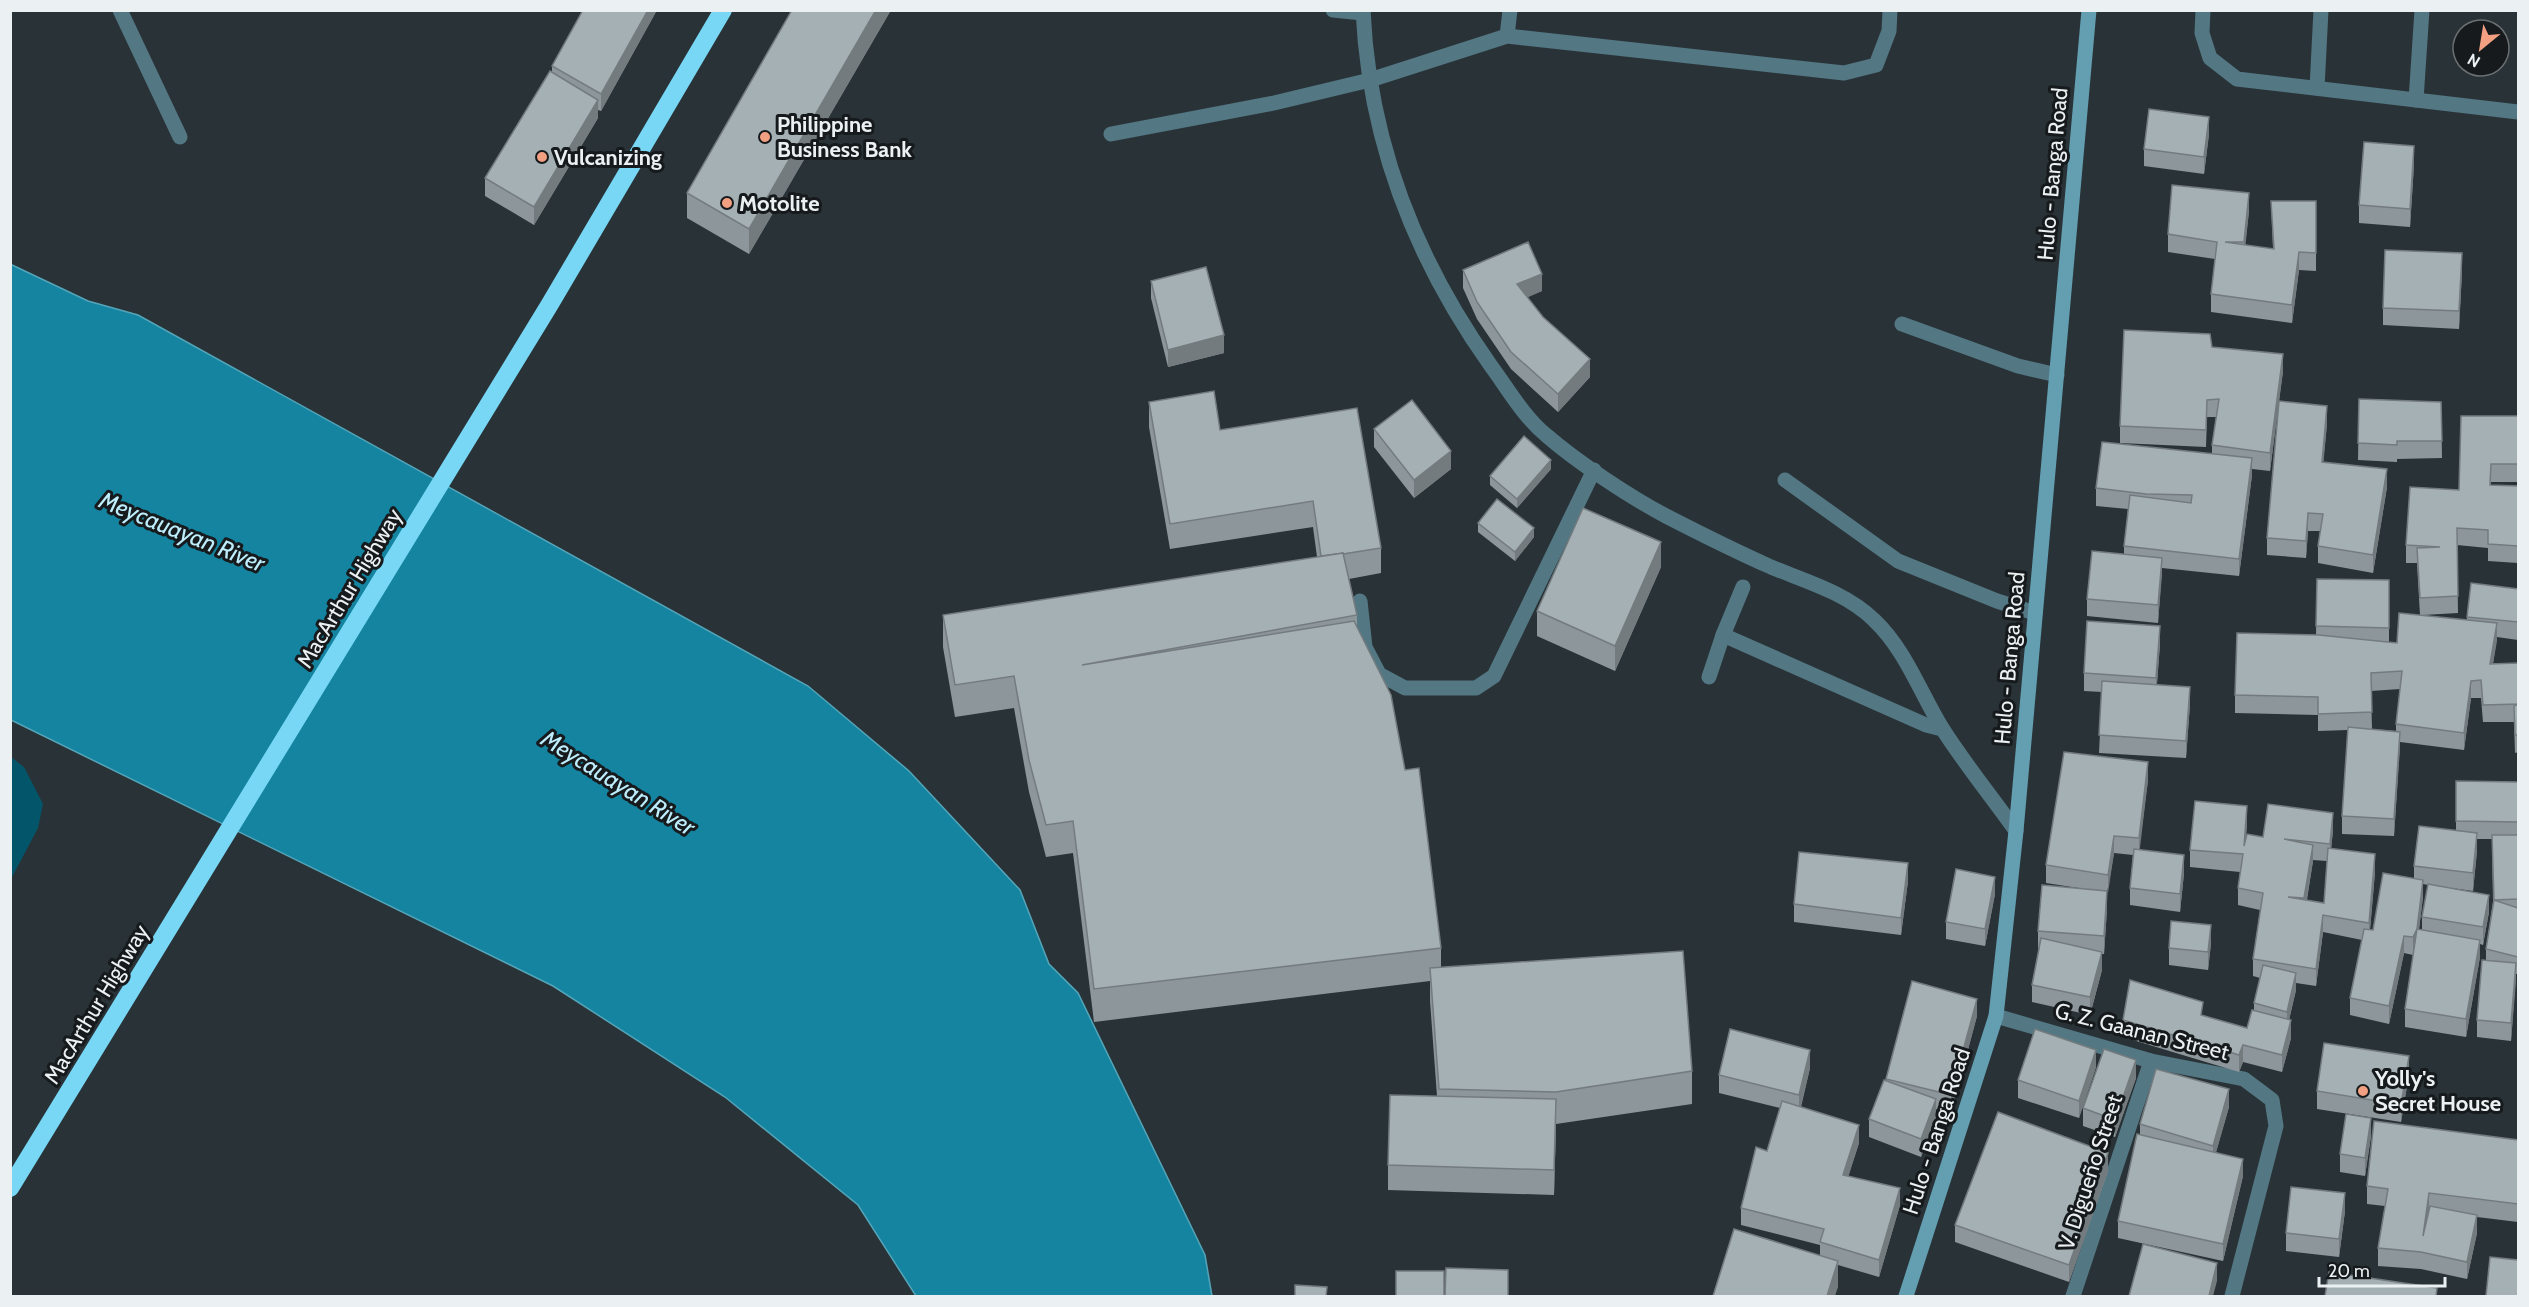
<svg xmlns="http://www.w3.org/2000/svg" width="2529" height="1307" font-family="Cabin,sans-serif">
<rect width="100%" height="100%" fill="#293337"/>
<!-- green -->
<path fill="#035569" d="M11,757L24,767L43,804L38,828L11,879Z"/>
<!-- water -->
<path fill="#1484a0" stroke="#54a5b9" stroke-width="1.5" d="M10,264L88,301L138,315L808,686L909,771L1020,890L1049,964L1078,993L1205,1255L1212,1296H916L858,1205L725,1097L553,986L11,720Z"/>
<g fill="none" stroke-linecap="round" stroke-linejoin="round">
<!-- lane -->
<g stroke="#537783" stroke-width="15">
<path d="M120,10L180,137"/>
<path d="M2203,10L2202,33L2210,58L2237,79L2518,112"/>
<path d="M2317,88L2321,10"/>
<path d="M2416,100L2422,10"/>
<path d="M1902,324L2018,366L2057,375"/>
<path d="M1785,480L1898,561L1997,601L2035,613"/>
<path d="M1360,601L1365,647L1379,674L1405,688H1476L1494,676L1594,470"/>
<path d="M1723,635L1926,725L1942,729"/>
<path d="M1709,677L1723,635L1743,587"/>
</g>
<!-- street -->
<g stroke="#537783" stroke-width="15">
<path d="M1333,10L1363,13"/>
<path d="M1363,10C1369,142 1415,259 1491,366C1508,389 1524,417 1546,435C1577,462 1630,497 1666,516C1701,534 1735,551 1771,567C1805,581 1847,593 1874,620C1905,649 1920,692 1942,728C1964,763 1992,797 2016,831"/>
<path d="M1507,36L1510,10"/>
<path d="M1111,134L1274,103L1370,80L1507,36L1844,73L1876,65L1889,31L1890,10"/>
<path d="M1996,1016L2151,1061L2244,1079L2272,1100L2276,1126L2232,1296"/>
<path d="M2073,1296L2151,1061"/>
</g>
<!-- secondary -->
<path stroke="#639eb1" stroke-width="15" d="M1906,1296L1996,1016L2016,831L2089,10"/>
<!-- highway -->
<path stroke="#77d7f5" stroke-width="18" d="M10,1188L550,304L723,10"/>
</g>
<!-- wall -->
<g fill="#8d979b" fill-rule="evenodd">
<path d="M657,10L601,111L598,110V118L534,225L485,196V178L552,73V66Z"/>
<path d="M792,10H891L749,254L687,218V193Z"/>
<path d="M2209,134L2204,174L2144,166V149Z"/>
<path d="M2414,164L2410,227L2359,223V205Z"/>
<path d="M2271,201H2316V271L2299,270L2292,323L2211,312V294L2215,259L2168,252V234L2249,211L2245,245L2273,249Z"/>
<path d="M1463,270L1542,291L1527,297L1590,377L1558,412L1511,369L1477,319L1463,288Z"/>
<path d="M2462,271L2459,329L2383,325V308Z"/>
<path d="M1151,281L1224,353L1168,367L1151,298Z"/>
<path d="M2212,347L2283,371L2279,401L2327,424L2323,462L2387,487L2373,573L2318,563V546L2320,531H2308L2306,558L2267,555V538L2279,401L2270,471L2252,469V475L2239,576L2162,568L2158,623L2087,616V599L2124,554V546L2128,509L2096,506V488L2212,454V445L2216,417H2207L2206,447L2120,443V426Z"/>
<path d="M2359,399L2441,402L2442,458L2397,459V462L2358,460Z"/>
<path d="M1149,402L1220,430L1381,548V573L1349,579L1357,615V627L1405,770L1441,948V968L1692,1071V1104L1556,1124L1554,1195L1388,1190V1165L1437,1096L1430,1001V981L1094,1022L1073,853L1046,857L1029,792L1014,708L955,717L943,647V615L1317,557L1313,527L1170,549L1149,427Z"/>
<path d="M2518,416V482H2491V485L2518,486V563L2488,561V548L2457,545L2458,613L2423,615L2467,620V617L2518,589V640L2497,637L2493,663H2518V752L2515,753L2514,722H2483L2481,698H2471L2464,750L2400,742L2394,836L2342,834V816L2348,730L2318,731V715L2235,713V695L2316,635L2317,579L2389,580V642L2397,643L2420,615L2417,563H2406V545L2459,490ZM2400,689L2396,724V731L2372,729L2371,691Z"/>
<path d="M1374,429L1451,469L1414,498L1374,447Z"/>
<path d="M1551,469L1517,508L1490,485V476Z"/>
<path d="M1478,523L1534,537L1515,561L1478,532Z"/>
<path d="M1661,567L1615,671L1537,636V611Z"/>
<path d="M2160,644L2157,684L2190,704L2186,758L2099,753L2102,692L2084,691V673Z"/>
<path d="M2148,780L2139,849L2184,873L2180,912L2130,905V888L2133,855L2114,853L2107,893V909L2104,954H2102V970L2090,1015L2032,1002V985L2039,948H2038V931L2085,889L2046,883V865Z"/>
<path d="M2456,781L2518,782V974H2516L2511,1041L2477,1037V1020L2486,960V949L2493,902L2492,839H2477V851L2473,891L2451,888L2489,912L2483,945L2480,944V957L2466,1037L2405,1027V1009L2413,955L2404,953L2389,1024L2350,1015V998L2362,940L2323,932L2316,986L2296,983V990L2289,1020L2291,1038L2282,1072L2243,1062L2239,1072L2123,1037V1020L2203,1016L2247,1028L2254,1010V1003L2260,978L2253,976V959L2260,910L2238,905V888L2240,872L2190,867V850L2247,823L2246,836L2263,837L2333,830L2331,849L2375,872L2370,930H2373L2414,878V866L2456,831ZM2313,860L2327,861L2324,903L2307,900ZM2423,884L2428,885L2422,917V929H2419L2423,897Z"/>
<path d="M1908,881L1901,935L1794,922V904Z"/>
<path d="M1995,894L1985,946L1946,939V922Z"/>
<path d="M2211,943L2208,970L2169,965V948Z"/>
<path d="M1977,1016L1951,1113L1936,1109V1117L1921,1157L1869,1137V1119L1886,1079Z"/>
<path d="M2096,1067L2079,1118L2018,1098V1080Z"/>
<path d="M1810,1068L1801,1107L1859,1143L1848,1177L1900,1205L1879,1277L1838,1265V1287L1820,1256V1245L1741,1225V1208L1767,1151L1780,1108L1719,1093V1075Z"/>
<path d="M2409,1074L2401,1122L2317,1109V1091Z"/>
<path d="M2136,1078L2115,1137L2083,1126V1108Z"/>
<path d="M2229,1107L2216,1152L2243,1176L2223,1261L2118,1238V1221L2140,1135V1124Z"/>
<path d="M2371,1136L2365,1176L2340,1172V1154Z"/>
<path d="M2518,1140V1222L2477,1217V1233L2467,1279L2421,1269L2378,1266V1248L2385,1206L2367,1204V1186Z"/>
<path d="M2108,1171L2069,1282L1955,1242V1225Z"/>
<path d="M2345,1211L2339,1257L2286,1251V1233Z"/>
</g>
<!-- shaded-wall -->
<g fill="#737b7e">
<path d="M648,10H657L601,111V94Z"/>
<path d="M876,10H891L749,254V229Z"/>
<path d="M598,100V118L534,225V207Z"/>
<path d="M2209,117V134L2204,174V157Z"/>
<path d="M2414,146V164L2410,227V209Z"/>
<path d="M2249,193V211L2244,260V242Z"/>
<path d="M2299,252V270L2292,323V305Z"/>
<path d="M2462,253V271L2459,329V311Z"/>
<path d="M1542,274V291L1517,302V284Z"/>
<path d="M1224,335V353L1168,367V350Z"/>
<path d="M2283,354V371L2270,471V453Z"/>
<path d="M1590,359V377L1558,412V394Z"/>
<path d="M2327,406V424L2322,479V462Z"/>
<path d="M1451,451V469L1414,498V480Z"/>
<path d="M2252,458V475L2239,576V559Z"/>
<path d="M1551,460V469L1517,508V499Z"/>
<path d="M2387,469V487L2373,573V555Z"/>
<path d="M2308,513V531L2306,558V541Z"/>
<path d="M1534,528V537L1515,561V552Z"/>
<path d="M1661,542V567L1615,671V646Z"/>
<path d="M2162,558V575L2158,623V605Z"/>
<path d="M2497,623V641L2490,681V664Z"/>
<path d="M2160,626V644L2156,695V678Z"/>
<path d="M2471,681V698L2464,750V733Z"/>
<path d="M2190,687V704L2186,758V741Z"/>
<path d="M2400,732V749L2394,836V819Z"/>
<path d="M2148,762V780L2139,856V838Z"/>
<path d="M2247,806V823L2244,864V846Z"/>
<path d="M2333,813V830L2330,861V844Z"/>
<path d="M2477,833V851L2473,891V873Z"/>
<path d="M2114,836V853L2108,893V875Z"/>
<path d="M2313,845V862L2304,915V898Z"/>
<path d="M2375,854V872L2369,941V923Z"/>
<path d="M2184,855V873L2180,912V894Z"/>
<path d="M1908,863V881L1901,935V918Z"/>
<path d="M1995,877V894L1985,946V929Z"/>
<path d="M2423,880V897L2417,946L2413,955V937Z"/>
<path d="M2107,891V909L2104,954V936Z"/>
<path d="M2489,895V912L2483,945V927Z"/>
<path d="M2323,915V932L2316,986V969Z"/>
<path d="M2211,925V943L2208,970V952Z"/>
<path d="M2404,936V953L2389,1024V1006Z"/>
<path d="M2480,940V957L2466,1037V1019Z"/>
<path d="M2102,952V970L2090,1015V997Z"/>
<path d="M2516,963V981L2511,1041V1023Z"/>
<path d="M2296,973V990L2287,1029V1012Z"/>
<path d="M1977,999V1016L1951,1113V1095Z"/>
<path d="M2291,1020V1038L2282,1072V1055Z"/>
<path d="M2243,1045V1062L2239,1072V1055Z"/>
<path d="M1810,1050V1068L1799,1113V1095Z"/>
<path d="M2096,1050V1067L2079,1118V1101Z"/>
<path d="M2409,1056V1074L2401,1122V1105Z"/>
<path d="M2136,1060V1078L2115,1137V1120Z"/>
<path d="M2229,1089V1107L2213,1163V1146Z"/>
<path d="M1556,1099V1124L1554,1195V1170Z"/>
<path d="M1936,1099V1117L1921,1157V1139Z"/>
<path d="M2371,1118V1136L2365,1176V1158Z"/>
<path d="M1859,1125V1143L1843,1193V1175Z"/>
<path d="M2108,1153V1171L2069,1282V1265Z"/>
<path d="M2243,1159V1176L2223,1261V1244Z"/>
<path d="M1900,1188V1205L1879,1277V1260Z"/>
<path d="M2345,1193V1211L2339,1257V1239Z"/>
<path d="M2429,1193V1211L2423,1254V1236Z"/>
<path d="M2477,1215V1233L2467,1279V1262Z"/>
<path d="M1838,1261V1287L1835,1296H1827Z"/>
<path d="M2217,1263V1281L2213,1296H2209Z"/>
</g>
<!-- building -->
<g fill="#a4b0b4" stroke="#737b7e" stroke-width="1.5">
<path d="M583,10H648L601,94L552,66Z"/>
<path d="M792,10H876L749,229L687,193Z"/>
<path d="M550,71L598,100L534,207L485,178Z"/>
<path d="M2149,109L2209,117L2204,157L2144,149Z"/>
<path d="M2364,142L2414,146L2410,209L2359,205Z"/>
<path d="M2172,185L2249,193L2244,242H2225L2274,249L2271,201H2316V253L2299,252L2292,305L2211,294L2217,242L2168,234Z"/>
<path d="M1528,242L1542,274L1517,284L1543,317L1590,359L1558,394L1511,352L1477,302L1463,270Z"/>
<path d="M2385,250L2462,253L2459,311L2383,308Z"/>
<path d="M1206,267L1224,335L1168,350L1151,281Z"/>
<path d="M2124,330L2210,334L2212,347L2283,354L2270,453L2212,445L2219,399L2207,400L2206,430L2120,426Z"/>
<path d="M1214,391L1220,430L1357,408L1381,548L1343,554V553L1321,556L1313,501L1170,524L1149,402Z"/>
<path d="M2359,399L2441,402L2442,441H2397V445L2358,443Z"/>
<path d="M1412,400L1451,451L1414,480L1374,429Z"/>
<path d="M2279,401L2327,406L2322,462L2387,469L2373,555L2318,546L2323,514L2308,513L2306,541L2267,538Z"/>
<path d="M2461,416H2518V464H2491L2490,485L2518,486V546L2488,544V530L2457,528L2458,596L2420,598L2417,548L2440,547L2406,545L2410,487L2459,490Z"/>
<path d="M1524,436L1551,460L1517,499L1490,476Z"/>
<path d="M2102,442L2252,458L2239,559L2124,546L2130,495L2191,503L2192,495L2146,494L2096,488Z"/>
<path d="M1497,499L1534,528L1515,552L1478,523Z"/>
<path d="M1583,508L1661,542L1615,646L1537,611Z"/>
<path d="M2092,551L2162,558L2158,605L2087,599Z"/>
<path d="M1343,553L1357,615L1082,665L1354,621L1391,695L1405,770L1419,768L1441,948L1094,989L1073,821L1046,825L1029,760L1014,676L955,685L943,615Z"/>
<path d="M2317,579L2389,580V628L2316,626Z"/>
<path d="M2471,583L2518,589V622L2467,617Z"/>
<path d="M2399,613L2497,623L2490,664L2518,663V704L2483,705L2481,680L2471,681L2464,733L2396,724L2402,671L2371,673L2372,712L2318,714V697L2235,695L2237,633L2319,635L2397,643Z"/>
<path d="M2087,621L2160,626L2156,678L2084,673Z"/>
<path d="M2102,681L2190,687L2186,741L2099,735Z"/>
<path d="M2518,704V735H2515L2514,706Z"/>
<path d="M2348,727L2400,732L2394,819L2342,816Z"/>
<path d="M2064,752L2148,762L2139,838L2114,836L2108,875L2046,865Z"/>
<path d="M2456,781L2518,782V822L2456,821Z"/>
<path d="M2195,801L2247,806L2244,846L2247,834L2263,837L2268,804L2333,813L2330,844L2284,839L2313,845L2304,898L2288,897L2324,903L2328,848L2375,854L2369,923L2323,915L2316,969L2253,959L2263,893L2238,888L2243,854L2190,850Z"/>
<path d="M2419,826L2477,833L2473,873L2414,866Z"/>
<path d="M2492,835H2518V899L2494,900Z"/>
<path d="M2134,849L2184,855L2180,894L2130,888Z"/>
<path d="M1799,852L1908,863L1901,918L1794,904Z"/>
<path d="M1956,869L1995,877L1985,929L1946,922Z"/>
<path d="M2383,873L2423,880L2417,929L2413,937L2404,936L2389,1006L2350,998L2364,929L2373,930Z"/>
<path d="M2428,884L2489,895L2483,927L2422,917Z"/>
<path d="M2042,885L2107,891L2104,936L2038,931Z"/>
<path d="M2494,900L2518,908V957L2486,949Z"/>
<path d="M2171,921L2211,925L2208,952L2169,948Z"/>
<path d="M2417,929L2480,940L2466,1019L2405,1009Z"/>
<path d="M2041,938L2102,952L2090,997L2032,985Z"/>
<path d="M1683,951L1692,1071L1556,1092L1439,1089L1430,968Z"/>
<path d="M2482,960L2516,963L2511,1023L2477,1020Z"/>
<path d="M2263,965L2296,973L2287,1012L2254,1003Z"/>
<path d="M2130,980L2203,1002L2201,1015L2247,1028L2252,1010L2291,1020L2282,1055L2243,1045L2239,1055L2123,1020Z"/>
<path d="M1912,981L1977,999L1951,1095L1886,1079Z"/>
<path d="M1730,1029L1810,1050L1799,1095L1719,1075Z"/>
<path d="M2035,1029L2096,1050L2079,1101L2018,1080Z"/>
<path d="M2324,1043L2409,1056L2401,1105L2317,1091Z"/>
<path d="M2104,1049L2136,1060L2115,1120L2083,1108Z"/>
<path d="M2156,1069L2229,1089L2213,1146L2140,1124Z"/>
<path d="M1884,1080L1936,1099L1921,1139L1869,1119Z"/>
<path d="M1390,1095L1556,1099L1554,1170L1388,1165Z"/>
<path d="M1782,1101L1859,1125L1843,1175L1900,1188L1879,1260L1820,1242L1824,1229L1741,1208L1756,1147L1767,1151Z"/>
<path d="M1998,1112L2108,1153L2069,1265L1955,1225Z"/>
<path d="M2346,1114L2371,1118L2365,1158L2340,1154Z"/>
<path d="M2374,1121L2518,1140V1204L2429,1193L2423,1236L2430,1206L2477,1215L2467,1262L2421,1252L2378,1248L2388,1189L2367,1186Z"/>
<path d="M2137,1134L2243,1159L2223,1244L2118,1221Z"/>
<path d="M2291,1187L2345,1193L2339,1239L2286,1233Z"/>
<path d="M1734,1229L1838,1261L1827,1296H1713Z"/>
<path d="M2143,1244L2217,1263L2209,1296H2129Z"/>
<path d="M2490,1257L2518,1260V1296H2486Z"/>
<path d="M1446,1268L1508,1270V1296H1445Z"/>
<rect x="1396" y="1271" width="48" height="25"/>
<path d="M2329,1272L2437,1288L2436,1296H2325Z"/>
<path d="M1295,1285L1327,1287L1326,1296H1295Z"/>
</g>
<!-- markers -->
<g fill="#f3a082" stroke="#161a1c" stroke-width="2">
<circle cx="765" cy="137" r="6"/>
<circle cx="542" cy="157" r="6"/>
<circle cx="727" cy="203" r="6"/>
<circle cx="2363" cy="1091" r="6"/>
</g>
<g text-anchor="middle" stroke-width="6" stroke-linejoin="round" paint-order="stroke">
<!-- poi labels -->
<g font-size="22" font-weight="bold" fill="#ebf1f3" stroke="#161a1c" text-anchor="start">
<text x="777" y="132">Philippine<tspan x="777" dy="25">Business Bank</tspan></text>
<text x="554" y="165">Vulcanizing</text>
<text x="739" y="211">Motolite</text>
<text x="2375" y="1086">Yolly's<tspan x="2375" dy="25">Secret House</tspan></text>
</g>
<!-- street labels -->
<g font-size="22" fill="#ebf1f3" stroke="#161a1c">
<text transform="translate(2052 174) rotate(-85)" y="8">Hulo - Banga Road</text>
<text transform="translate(349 588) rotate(-59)" y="8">MacArthur Highway</text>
<text transform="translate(2009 658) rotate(-85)" y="8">Hulo - Banga Road</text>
<text transform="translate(96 1004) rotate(-59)" y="8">MacArthur Highway</text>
<text transform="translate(2142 1031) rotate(14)" y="8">G. Z. Gaanan Street</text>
<text transform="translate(1936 1131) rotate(-72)" y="8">Hulo - Banga Road</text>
<text transform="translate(2090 1172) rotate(-72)" y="8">V. Digueño Street</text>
</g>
<!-- water labels -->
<g font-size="24" font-style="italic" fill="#beedfc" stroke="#161a1c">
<text transform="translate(182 532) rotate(22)" y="8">Meycauayan River</text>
<text transform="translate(618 783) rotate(32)" y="8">Meycauayan River</text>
</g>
</g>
<!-- border -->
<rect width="2529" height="1307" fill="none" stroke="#ebf1f3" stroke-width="24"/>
<!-- north arrow -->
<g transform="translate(2481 48) rotate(210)"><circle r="28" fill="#161a1c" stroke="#6b7072" stroke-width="1.5"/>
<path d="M0-4.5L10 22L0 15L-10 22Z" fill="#f3a082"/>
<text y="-9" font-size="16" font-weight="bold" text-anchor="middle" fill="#ebf1f3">N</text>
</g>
<!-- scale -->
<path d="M2319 1277v9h126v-9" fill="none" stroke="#ebf1f3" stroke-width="3"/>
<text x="2328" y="1277" font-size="18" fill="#ebf1f3" stroke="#161a1c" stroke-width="4.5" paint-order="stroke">20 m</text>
</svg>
